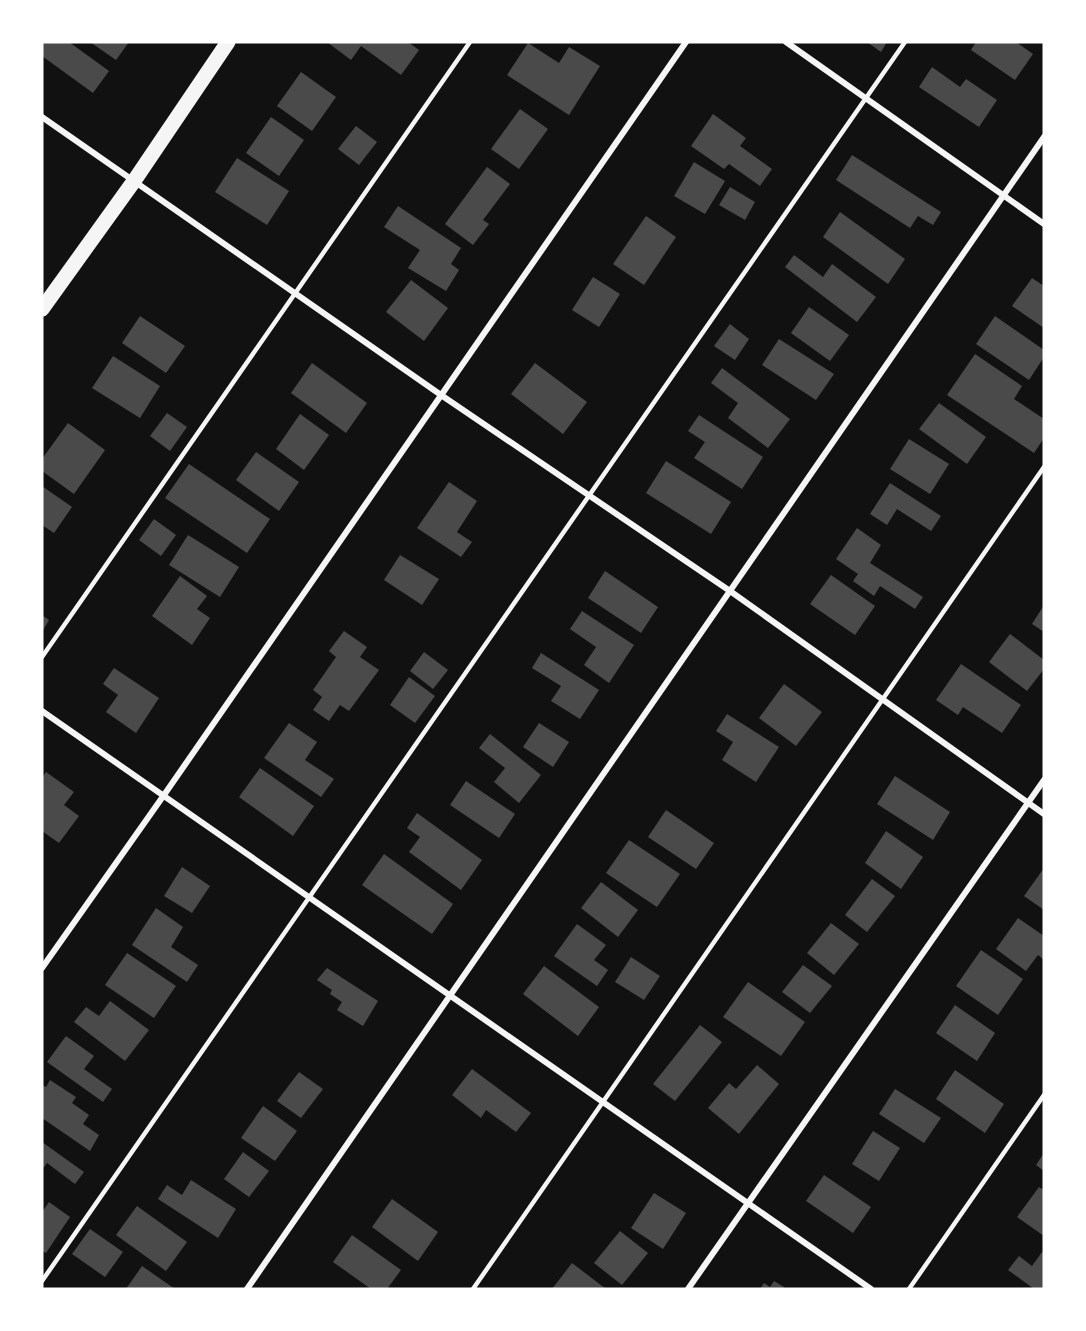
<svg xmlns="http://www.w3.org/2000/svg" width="1086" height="1331" font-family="Poppins,sans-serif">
<rect width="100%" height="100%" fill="#111"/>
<!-- building -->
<g fill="#4a4a4a">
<path d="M42,42H69L109,71L93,93L42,56Z"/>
<path d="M90,42H129L116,60Z"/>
<path d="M327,42H408L419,50L401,75L361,46L351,60Z"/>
<path d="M867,42H887L881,52Z"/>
<path d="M976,42H1016L1033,54L1015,80L971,50Z"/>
<path d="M528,43L559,63L569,47L600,66L569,115L507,75Z"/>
<path d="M932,67L960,87L966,79L997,100L979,127L919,87Z"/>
<path d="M301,72L336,97L312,131L277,106Z"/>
<path d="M520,109L548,129L519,169L491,149Z"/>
<path d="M713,114L746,138L740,146L772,169L760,186L729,164L724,169L691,146Z"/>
<path d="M271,117L304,140L279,176L246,153Z"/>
<path d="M356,126L377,142L359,165L338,149Z"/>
<path d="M852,155L941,212L933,225L918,216L910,228L836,180Z"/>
<path d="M237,158L289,191L267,225L215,192Z"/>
<path d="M694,162L725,181L705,214L674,196Z"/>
<path d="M487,167L510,184L483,220L489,224L473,245L445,224Z"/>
<path d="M730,187L755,202L745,220L719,205Z"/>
<path d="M398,206L461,248L451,264L459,270L446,291L408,268L420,250L384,227Z"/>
<path d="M840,212L905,259L888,284L823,237Z"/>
<path d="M646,216L676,237L644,285L613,264Z"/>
<path d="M794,255L823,277L832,264L876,297L857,322L785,267Z"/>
<path d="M593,277L620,294L599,327L572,310Z"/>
<path d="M1032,278L1044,286V328L1012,306Z"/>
<path d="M411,280L448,308L424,341L386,312Z"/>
<path d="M809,307L849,335L830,361L791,333Z"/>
<path d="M140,316L185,346L166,373L122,343Z"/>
<path d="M995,316L1044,350V357L1029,380L976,344Z"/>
<path d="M730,324L749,339L735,360L714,346Z"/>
<path d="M779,339L834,374L816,400L762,365Z"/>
<path d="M975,354L1022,386L1014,399L1044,419V438L1034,453L947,395Z"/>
<path d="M113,356L160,386L140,418L92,388Z"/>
<path d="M312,363L367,403L346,433L291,393Z"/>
<path d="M535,363L587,402L563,434L511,394Z"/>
<path d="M722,368L790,419L768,448L728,418L738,403L711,383Z"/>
<path d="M939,403L986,437L967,464L919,429Z"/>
<path d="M167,413L187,427L170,451L150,436Z"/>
<path d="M300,414L329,435L304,470L276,449Z"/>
<path d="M699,415L763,457L742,489L694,458L705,442L688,431Z"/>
<path d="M68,423L105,450L74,494L42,471V459Z"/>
<path d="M909,439L949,464L930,494L890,469Z"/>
<path d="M256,452L299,482L279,511L236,480Z"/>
<path d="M666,461L731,502L711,534L646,493Z"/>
<path d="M189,464L270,519L247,553L165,498Z"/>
<path d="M449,482L477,501L457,532L472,542L461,557L417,528Z"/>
<path d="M890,483L941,516L931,531L897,509L887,525L870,514Z"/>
<path d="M42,486L72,507L54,533L42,525Z"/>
<path d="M154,519L176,535L161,556L139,540Z"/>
<path d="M857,528L881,545L870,563L923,597L915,609L880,586L874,596L853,581L858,574L836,559Z"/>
<path d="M188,535L239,567L220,597L169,565Z"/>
<path d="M400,555L439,579L422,605L384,580Z"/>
<path d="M605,571L658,607L641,633L588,598Z"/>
<path d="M831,575L875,606L855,635L810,604Z"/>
<path d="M180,576L207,596L197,609L210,618L192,645L152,616Z"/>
<path d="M1044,605V632L1032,624Z"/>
<path d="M582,611L634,645L609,683L584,665L596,647L570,629Z"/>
<path d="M42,615L49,620L42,632Z"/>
<path d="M344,631L367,647L360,657L379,670L349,711L340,705L329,721L313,710L322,697L313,690L336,657L329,651Z"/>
<path d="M1010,634L1044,660V669L1027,691L989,662Z"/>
<path d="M424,652L448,670L433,689L410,671Z"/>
<path d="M541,653L599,690L580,719L551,701L561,686L532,668Z"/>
<path d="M961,664L1021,705L1002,733L963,707L958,715L936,700Z"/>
<path d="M114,668L159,698L136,733L106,712L118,695L103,684Z"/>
<path d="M409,677L435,696L415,723L390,705Z"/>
<path d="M784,684L822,712L796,746L759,718Z"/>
<path d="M727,714L779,747L756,782L722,760L733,742L716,731Z"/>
<path d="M289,723L317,742L305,760L334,779L321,797L264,758Z"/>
<path d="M539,723L569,742L553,767L523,747Z"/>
<path d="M490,734L541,775L519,803L494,782L505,768L479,748Z"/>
<path d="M260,768L314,806L293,836L239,797Z"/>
<path d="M46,772L74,792L64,805L79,816L59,843L42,831V778Z"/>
<path d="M895,776L950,812L933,840L877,804Z"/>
<path d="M466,781L515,814L499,838L450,805Z"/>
<path d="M666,810L714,843L696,869L648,837Z"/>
<path d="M417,813L482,860L461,890L409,852L420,837L407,828Z"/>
<path d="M886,831L923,857L901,889L865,863Z"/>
<path d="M629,840L680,874L657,907L606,873Z"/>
<path d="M384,854L453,904L432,934L362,885Z"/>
<path d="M182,867L210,886L192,913L164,896Z"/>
<path d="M1044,868V910L1024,896Z"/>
<path d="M872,879L895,896L867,932L845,915Z"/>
<path d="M601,882L638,910L618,937L581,908Z"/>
<path d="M156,908L183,927L171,947L198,965L187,982L132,945Z"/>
<path d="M1018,918L1044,936V960L1038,955L1026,971L996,949Z"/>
<path d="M831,923L859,944L834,975L807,953Z"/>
<path d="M577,924L606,945L594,960L608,970L597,986L554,956Z"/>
<path d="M981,950L1023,979L998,1015L956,986Z"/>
<path d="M127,953L176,986L154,1018L105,985Z"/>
<path d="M631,957L660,976L644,1000L615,982Z"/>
<path d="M803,965L832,986L810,1013L782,992Z"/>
<path d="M544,966L599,1007L578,1036L523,994Z"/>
<path d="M327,968L378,1001L363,1026L337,1010L342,1002L330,994L332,990L317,980Z"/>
<path d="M748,982L805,1022L781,1056L723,1017Z"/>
<path d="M110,1001L149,1030L125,1061L74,1022L86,1007L99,1016Z"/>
<path d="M955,1005L995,1033L977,1061L936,1033Z"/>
<path d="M700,1025L722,1042L675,1101L653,1084Z"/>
<path d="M66,1036L94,1056L84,1069L112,1089L103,1102L47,1062Z"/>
<path d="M757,1065L779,1084L739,1134L708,1108L729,1083L736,1089Z"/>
<path d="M472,1069L531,1113L516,1132L486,1110L481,1118L452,1095Z"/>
<path d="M955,1070L1004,1104L985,1133L936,1099Z"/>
<path d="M299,1072L323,1089L301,1118L277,1101Z"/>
<path d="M50,1080L76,1097L72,1103L89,1115L83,1124L99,1135L90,1151L42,1118V1085L46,1087Z"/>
<path d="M895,1089L941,1118L924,1143L879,1114Z"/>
<path d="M263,1106L297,1131L275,1161L241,1138Z"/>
<path d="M873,1131L900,1148L879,1181L852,1164Z"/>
<path d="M42,1142L84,1172L75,1184L47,1163L42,1170Z"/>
<path d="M243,1152L269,1171L249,1197L224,1179Z"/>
<path d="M1044,1153V1171L1036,1165Z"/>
<path d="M824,1175L871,1207L853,1233L806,1201Z"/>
<path d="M191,1180L236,1209L218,1238L158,1199L167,1185L182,1195Z"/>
<path d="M1039,1187L1044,1190V1236L1017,1217Z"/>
<path d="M654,1193L686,1213L663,1249L631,1228Z"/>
<path d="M392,1199L438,1232L418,1261L372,1227Z"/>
<path d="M49,1202L70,1217L46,1253L42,1251V1212Z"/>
<path d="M137,1206L187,1242L166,1271L116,1235Z"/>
<path d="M90,1229L123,1252L105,1277L72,1254Z"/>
<path d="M620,1231L648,1253L622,1285L594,1263Z"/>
<path d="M352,1235L401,1270L387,1289H371L333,1262Z"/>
<path d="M1042,1252L1044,1254V1289H1034L1008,1270L1019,1256L1032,1266Z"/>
<path d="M572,1263L606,1289H552Z"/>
<path d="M142,1266L175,1289H126Z"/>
<path d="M774,1281L784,1287L783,1289H760L764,1283L770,1287Z"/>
</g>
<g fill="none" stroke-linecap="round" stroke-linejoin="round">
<!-- service -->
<g stroke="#f5f5f5" stroke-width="4.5">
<path d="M42,657L470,42"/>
<path d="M42,1281L905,42"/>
<path d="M473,1289L1044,467"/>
<path d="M909,1289L1044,1095"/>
</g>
<!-- minor -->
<g stroke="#f5f5f5" stroke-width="6">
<path d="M786,42L1044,224"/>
<path d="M42,117L441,395L730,591L1044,814"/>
<path d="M42,711L871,1289"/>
<path d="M42,968L164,795L686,42"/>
<path d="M247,1289L1044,137"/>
<path d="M688,1289L1044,780"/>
</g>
<!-- primary -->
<path stroke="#f5f5f5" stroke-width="15" d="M42,309L134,181L228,42"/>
</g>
<!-- border -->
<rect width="1086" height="1331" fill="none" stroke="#ffffff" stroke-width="87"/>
</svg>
